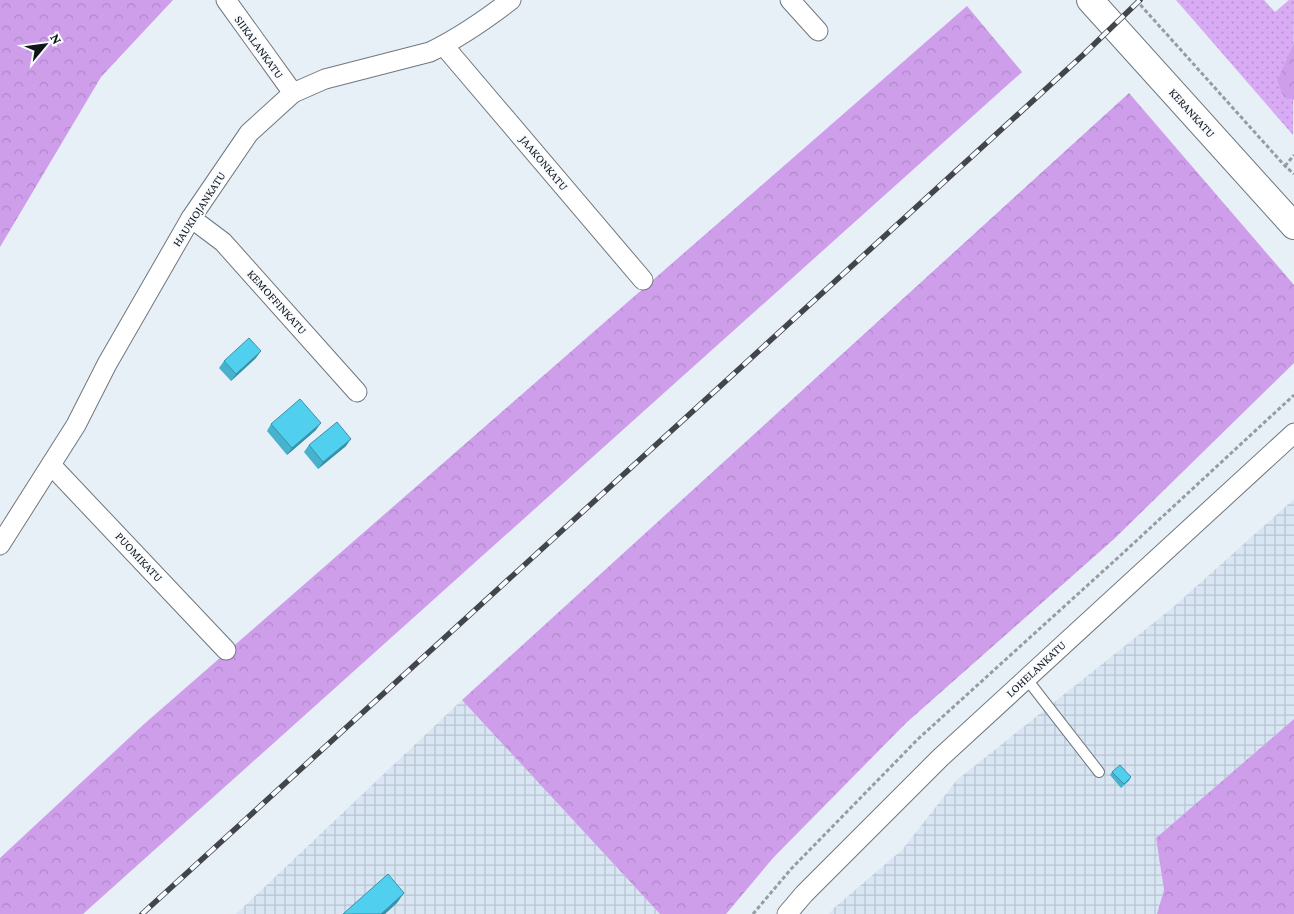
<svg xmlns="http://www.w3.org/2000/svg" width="1294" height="914" font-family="'Crimson Pro',serif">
<defs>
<pattern id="industrial-grid" width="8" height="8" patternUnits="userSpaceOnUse" patternTransform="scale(1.25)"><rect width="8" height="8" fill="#d8e5f3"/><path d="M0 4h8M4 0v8" fill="none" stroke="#b8c4d0"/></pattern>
<pattern id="grass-dots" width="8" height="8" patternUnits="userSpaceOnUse" patternTransform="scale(1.25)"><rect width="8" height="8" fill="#d8abf4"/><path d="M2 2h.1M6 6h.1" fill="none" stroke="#b892d0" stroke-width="1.8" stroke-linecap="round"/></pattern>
<pattern id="forest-crowns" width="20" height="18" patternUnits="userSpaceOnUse" patternTransform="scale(1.25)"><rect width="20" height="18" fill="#ce9eeb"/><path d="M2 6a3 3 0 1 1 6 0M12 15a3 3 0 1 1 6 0" fill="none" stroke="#b087c9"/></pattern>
</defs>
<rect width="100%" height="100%" fill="#e7eff7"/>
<!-- industrial -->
<g fill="url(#industrial-grid)">
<path d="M1294,499V719L1156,838L1164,890L1157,914H829L834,908L902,850L957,780L1171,609Z"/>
<path d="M462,700L660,914H236Z"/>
</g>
<!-- grass -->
<path fill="url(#grass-dots)" d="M1176,0H1264L1275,12L1289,0H1294L1293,135Z"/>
<!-- forest -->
<g fill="url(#forest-crowns)">
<path d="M0,0H173L101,77L0,247Z"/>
<path d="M967,6L1022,72L83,914H0V858L143,725Z"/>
<path d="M1294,43V100L1284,97L1277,81Z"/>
<path d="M1129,93L1294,285V363L1114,539L906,723L773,858L726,914H660L462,700Z"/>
<path d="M1294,719V914H1157L1164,890L1156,838Z"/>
</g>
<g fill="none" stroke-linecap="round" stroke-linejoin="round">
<defs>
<path id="lane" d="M1026,678L1099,772"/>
<g id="street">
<path d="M226,0L293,93"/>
<path d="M790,0L818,31"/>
<path d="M444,46L643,280"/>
<path d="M191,218L223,242L357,392"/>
<path d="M51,465L226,650"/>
<path d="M0,545L76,425L107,364L191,218L249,133L293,93L325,79L430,52C459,38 485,20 511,0"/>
<path d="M787,914L804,894L940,758L1294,433"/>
</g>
<path id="secondary" d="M1090,0L1294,226"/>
</defs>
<!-- lane casing -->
<use href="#lane" stroke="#71777e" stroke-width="12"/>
<!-- street casing -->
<use href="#street" stroke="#71777e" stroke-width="21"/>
<!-- secondary casing -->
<use href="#secondary" stroke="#71777e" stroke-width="28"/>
<!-- path -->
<g stroke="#969ca2" stroke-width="3" stroke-dasharray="4 2.5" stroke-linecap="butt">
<path d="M1136,0L1285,166L1294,174"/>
<path d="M1285,166L1294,155"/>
<path d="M753,914L791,869L918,739L1122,554L1294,395"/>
</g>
<!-- lane -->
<use href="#lane" stroke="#fff" stroke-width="10"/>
<!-- street -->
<use href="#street" stroke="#fff" stroke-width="19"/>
<!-- secondary -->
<use href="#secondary" stroke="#fff" stroke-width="26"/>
<defs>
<path id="rail" d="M142,914L1083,55L1140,0"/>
</defs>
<!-- rail casing -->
<use href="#rail" stroke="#42464a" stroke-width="5.5"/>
<!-- rail -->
<use href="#rail" stroke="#f8fbff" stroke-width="4" stroke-dasharray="11" stroke-linecap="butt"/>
</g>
<!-- wall -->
<g fill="#46b2cd">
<path d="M256,358L231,381L219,368L224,361Z"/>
<path d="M271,424L316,430L287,455L267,431Z"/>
<path d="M309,445L346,446L318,469L304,452Z"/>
<path d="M1112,772L1131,777L1129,781L1121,788L1110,775Z"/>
</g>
<!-- shaded-wall -->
<g fill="#3991a7">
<path d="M261,351L256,358L231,381L236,374Z"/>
<path d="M321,423L316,430L287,455L292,448Z"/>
<path d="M351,439L346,446L318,469L323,462Z"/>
<path d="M404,893L397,903L385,914H381Z"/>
</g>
<!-- building -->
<g fill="#51cfee" stroke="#3991a7">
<path d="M249,338L261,351L236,374L224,361Z"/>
<path d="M300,399L321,423L292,448L271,424Z"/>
<path d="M337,422L351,439L323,462L309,445Z"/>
<path d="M1120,765L1131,777L1124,784L1112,772Z"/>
<path d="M388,874L404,893L381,914H343Z"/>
</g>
<g text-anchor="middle" stroke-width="4.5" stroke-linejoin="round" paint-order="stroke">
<!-- street labels -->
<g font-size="12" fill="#121518" stroke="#f8fbff">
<text transform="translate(259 47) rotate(54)" y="4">SIIKALANKATU</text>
<text transform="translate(1192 113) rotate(48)" y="4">KERANKATU</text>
<text transform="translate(544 163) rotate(50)" y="4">JAAKONKATU</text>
<text transform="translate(199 209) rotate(-57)" y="4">HAUKIOJANKATU</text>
<text transform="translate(277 302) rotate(48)" y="4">KEMOFFINKATU</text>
<text transform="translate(139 557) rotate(47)" y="4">PUOMIKATU</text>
<text transform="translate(1036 669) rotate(-43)" y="4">LOHELANKATU</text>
</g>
</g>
<!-- north arrow -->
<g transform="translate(45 45) rotate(61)" stroke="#f8fbff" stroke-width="4" paint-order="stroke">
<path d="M0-4L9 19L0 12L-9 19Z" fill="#121518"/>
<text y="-8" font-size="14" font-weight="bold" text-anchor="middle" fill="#121518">N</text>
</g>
</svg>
